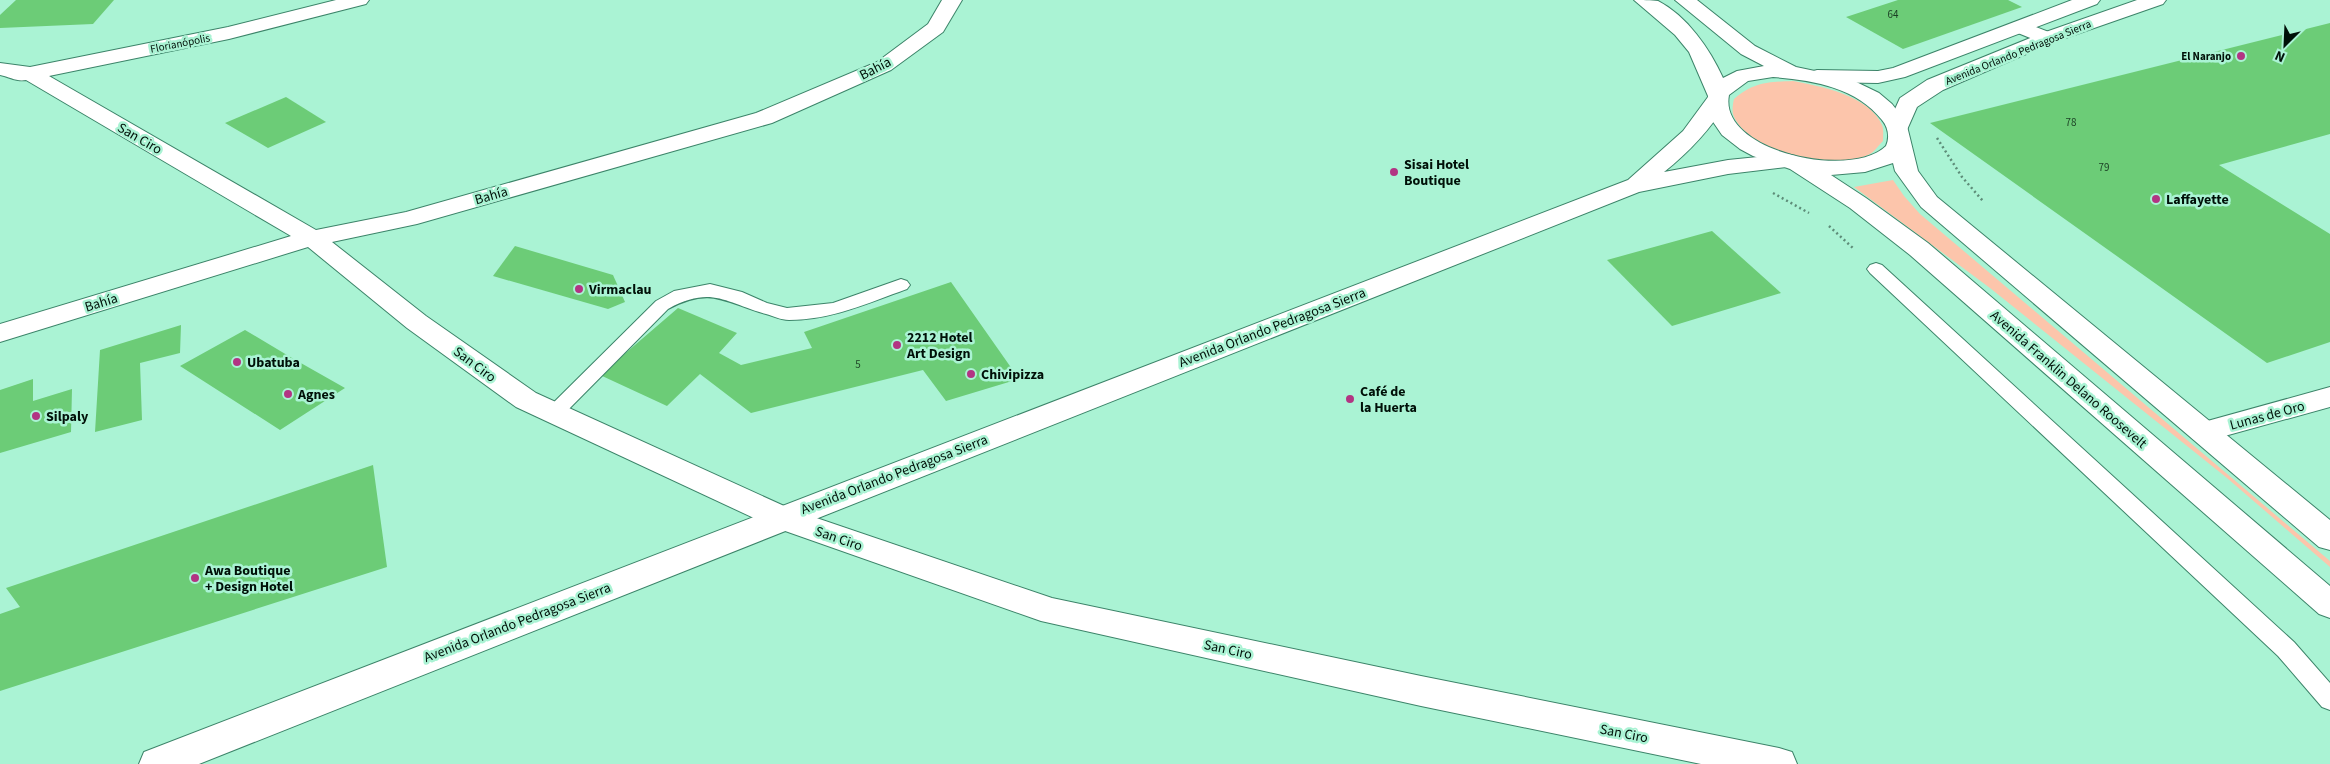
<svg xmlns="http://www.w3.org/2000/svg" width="2330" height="764" font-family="'Source Sans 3',sans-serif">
<rect width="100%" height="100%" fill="#aaf3d4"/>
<!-- green -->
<g fill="#fcc5ab">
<path d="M1793,81C1821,86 1870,96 1882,125C1884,129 1883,136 1883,141C1880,144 1876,149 1873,152C1842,175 1745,152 1733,114C1732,110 1733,103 1734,99C1754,82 1768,82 1793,81Z"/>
<path d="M1893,180L1904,196L1920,214L2330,561V567L2227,478L1990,288L1854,187Z"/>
</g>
<!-- building -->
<g fill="#6ccc77">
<path d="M16,0H114L93,24L0,28V15Z"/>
<path d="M1898,0H2008L2022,7L1903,49L1846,17Z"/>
<path d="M2330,23V134L2219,165L2330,234V342L2267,363L1930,123Z"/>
<path d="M286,97L326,122L268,148L225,123Z"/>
<path d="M1712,231L1781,293L1672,326L1607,260Z"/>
<path d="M515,246L613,275L625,302L608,309L493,276Z"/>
<path d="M951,282L1019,379L946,401L923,370L751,413L700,374L667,406L600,375L678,308L737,333L719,353L741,365L812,348L804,332Z"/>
<path d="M181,325L180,353L140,363L142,420L95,432L100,350Z"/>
<path d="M245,330L292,358L345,388L280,430L180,366Z"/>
<path d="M33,379V401L72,389L71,432L0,453V390Z"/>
<path d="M373,465L387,567L0,691V614L20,607L6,588Z"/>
</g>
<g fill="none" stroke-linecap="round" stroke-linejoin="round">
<defs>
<g id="service">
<path d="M1876,263L1882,265L2294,642L2330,683V710L2322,707L2278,656L1870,273L1867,269L1870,265Z"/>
<path d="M901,279L907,281L910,285L907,289C868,303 831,320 789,320C781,320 773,316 766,314C725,303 712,285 668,309L560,418L553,420L546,418L543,413L656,301L674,291L710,284L742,292L767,303L787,308L833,303Z"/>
</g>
<g id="minor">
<path d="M336,0H369L366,4L229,39L49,76L316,230L406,212L756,113L877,62L928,24L942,0H962L943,32L891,70L772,123L417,224L332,242L426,316L536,393L793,510L1052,598L1421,676L1779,748L1792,752L1797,764H1701L1421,706L1041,621L771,526L516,407L407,328L308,247L0,342V324L291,236L26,80C17,82 10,77 0,75V63L30,67L228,27Z"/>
<path d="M2020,21L2054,34L2057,38L2054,42L2047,44L2040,42L2013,31L2010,27L2013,23Z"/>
<path d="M2330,387V407L2203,442L2193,439L2189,432L2193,425Z"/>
</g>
<g id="tertiary">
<path d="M2072,0H2100L2097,4L1905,77L1878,83L1817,82L1810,80L1806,76L1810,72L1817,70L1878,71L1893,68Z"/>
<path d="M2137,0H2166L2163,4L2054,42L1943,90L1917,107L1906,132L1898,134L1890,132L1887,127L1900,98L1927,80L2040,34Z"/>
<path d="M1716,96L1724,97L1727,102C1710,130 1689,152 1664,172L1728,160L1787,154L1795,156L1798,161L1795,166L1728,174L1639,192L199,764H139L144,752L1628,180L1683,131L1708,97Z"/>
</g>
<path id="secondary" d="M1634,0C1641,0 1652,0 1658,1C1687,16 1710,49 1723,78L1737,71L1764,66L1741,54L1675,0H1697L1755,46L1796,67L1848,78L1879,93L1892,104L1906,122L1918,171L1937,197L2330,520V550L2319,547L1921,207L1895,171L1893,163L1865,172L1831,175L1866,198L1928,243L2330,586V618L2319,614L1910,255L1850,208L1790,169L1753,156L1740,149L1722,135L1707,113L1708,96L1689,52L1675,35ZM1773,77C1812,80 1856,87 1882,120C1888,127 1890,137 1886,146C1852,180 1718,152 1729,95L1748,81Z"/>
</defs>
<!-- service casing -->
<use href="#service" stroke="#3c8469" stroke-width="2"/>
<!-- minor casing -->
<use href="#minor" stroke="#3c8469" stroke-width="2"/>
<!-- tertiary casing -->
<use href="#tertiary" stroke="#3c8469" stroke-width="2"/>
<!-- secondary casing -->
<use href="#secondary" stroke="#3c8469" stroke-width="2"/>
<!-- path -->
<g stroke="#5d8c78" stroke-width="2.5" stroke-dasharray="2 3" stroke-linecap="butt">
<path d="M1937,138L1962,177L1983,201"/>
<path d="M1773,193L1809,213"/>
<path d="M1829,226L1854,249"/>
</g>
<!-- service -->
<use href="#service" fill="#fff" fill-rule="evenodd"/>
<!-- minor -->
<use href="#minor" fill="#fff" fill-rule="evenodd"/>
<!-- tertiary -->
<use href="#tertiary" fill="#fff" fill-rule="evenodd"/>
<!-- secondary -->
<use href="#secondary" fill="#fff" fill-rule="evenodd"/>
</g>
<!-- markers -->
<g fill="#b23483" stroke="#aaf3d4" stroke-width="2">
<circle cx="2241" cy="56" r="5"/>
<circle cx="1394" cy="172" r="5"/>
<circle cx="2156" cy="199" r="5"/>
<circle cx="579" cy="289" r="5"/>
<circle cx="897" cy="345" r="5"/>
<circle cx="237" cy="362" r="5"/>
<circle cx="971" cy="374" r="5"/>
<circle cx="288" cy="394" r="5"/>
<circle cx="1350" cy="399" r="5"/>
<circle cx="36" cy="416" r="5"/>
<circle cx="195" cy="578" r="5"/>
</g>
<g text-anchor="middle" stroke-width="5" stroke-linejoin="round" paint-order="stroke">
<!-- number labels -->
<g font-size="11" fill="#1b3f24">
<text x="1893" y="18">64</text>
<text x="2071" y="126">78</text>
<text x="2104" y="171">79</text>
<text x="858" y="368">5</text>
</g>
<!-- far-street labels -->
<g font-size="11" fill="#001008" stroke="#aaf3d4">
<text transform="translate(180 43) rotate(-11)" y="4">Florianópolis</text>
<text transform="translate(2018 52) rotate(-22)" y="4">Avenida Orlando Pedragosa Sierra</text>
</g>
<!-- far-poi labels -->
<g font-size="11" font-weight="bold" fill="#001008" stroke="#aaf3d4" text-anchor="end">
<text x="2231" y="60">El Naranjo</text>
</g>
<!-- street labels -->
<g font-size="14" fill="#001008" stroke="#aaf3d4">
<text transform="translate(875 68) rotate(-27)" y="5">Bahía</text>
<text transform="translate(140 138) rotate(30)" y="5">San Ciro</text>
<text transform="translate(491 195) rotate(-16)" y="5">Bahía</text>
<text transform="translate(101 302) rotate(-17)" y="5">Bahía</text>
<text transform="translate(1272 327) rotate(-21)" y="5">Avenida Orlando Pedragosa Sierra</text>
<text transform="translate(475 364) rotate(37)" y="5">San Ciro</text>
<text transform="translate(2069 379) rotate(41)" y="5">Avenida Franklin Delano Roosevelt</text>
<text transform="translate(2267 415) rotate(-15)" y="5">Lunas de Oro</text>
<text transform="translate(894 474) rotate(-21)" y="5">Avenida Orlando Pedragosa Sierra</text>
<text transform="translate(839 538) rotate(19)" y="5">San Ciro</text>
<text transform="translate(517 622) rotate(-21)" y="5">Avenida Orlando Pedragosa Sierra</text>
<text transform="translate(1228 649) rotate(12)" y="5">San Ciro</text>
<text transform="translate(1624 733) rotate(11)" y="5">San Ciro</text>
</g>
<!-- poi labels -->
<g font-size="14" font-weight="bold" fill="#001008" stroke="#aaf3d4" text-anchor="start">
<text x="1404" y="169">Sisai Hotel<tspan x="1404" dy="16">Boutique</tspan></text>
<text x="2166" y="204">Laffayette</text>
<text x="589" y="294">Virmaclau</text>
<text x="907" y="342">2212 Hotel<tspan x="907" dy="16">Art Design</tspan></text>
<text x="247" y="367">Ubatuba</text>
<text x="981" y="379">Chivipizza</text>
<text x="1360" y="396">Café de<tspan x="1360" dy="16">la Huerta</tspan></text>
<text x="298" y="399">Agnes</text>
<text x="46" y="421">Silpaly</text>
<text x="205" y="575">Awa Boutique<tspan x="205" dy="16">+ Design Hotel</tspan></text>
</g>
</g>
<!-- north arrow -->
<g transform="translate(2285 45) rotate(204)" stroke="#aaf3d4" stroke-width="4" paint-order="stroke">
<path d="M0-4L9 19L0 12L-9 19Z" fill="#001008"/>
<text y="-8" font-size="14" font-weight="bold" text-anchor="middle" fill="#001008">N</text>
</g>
</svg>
